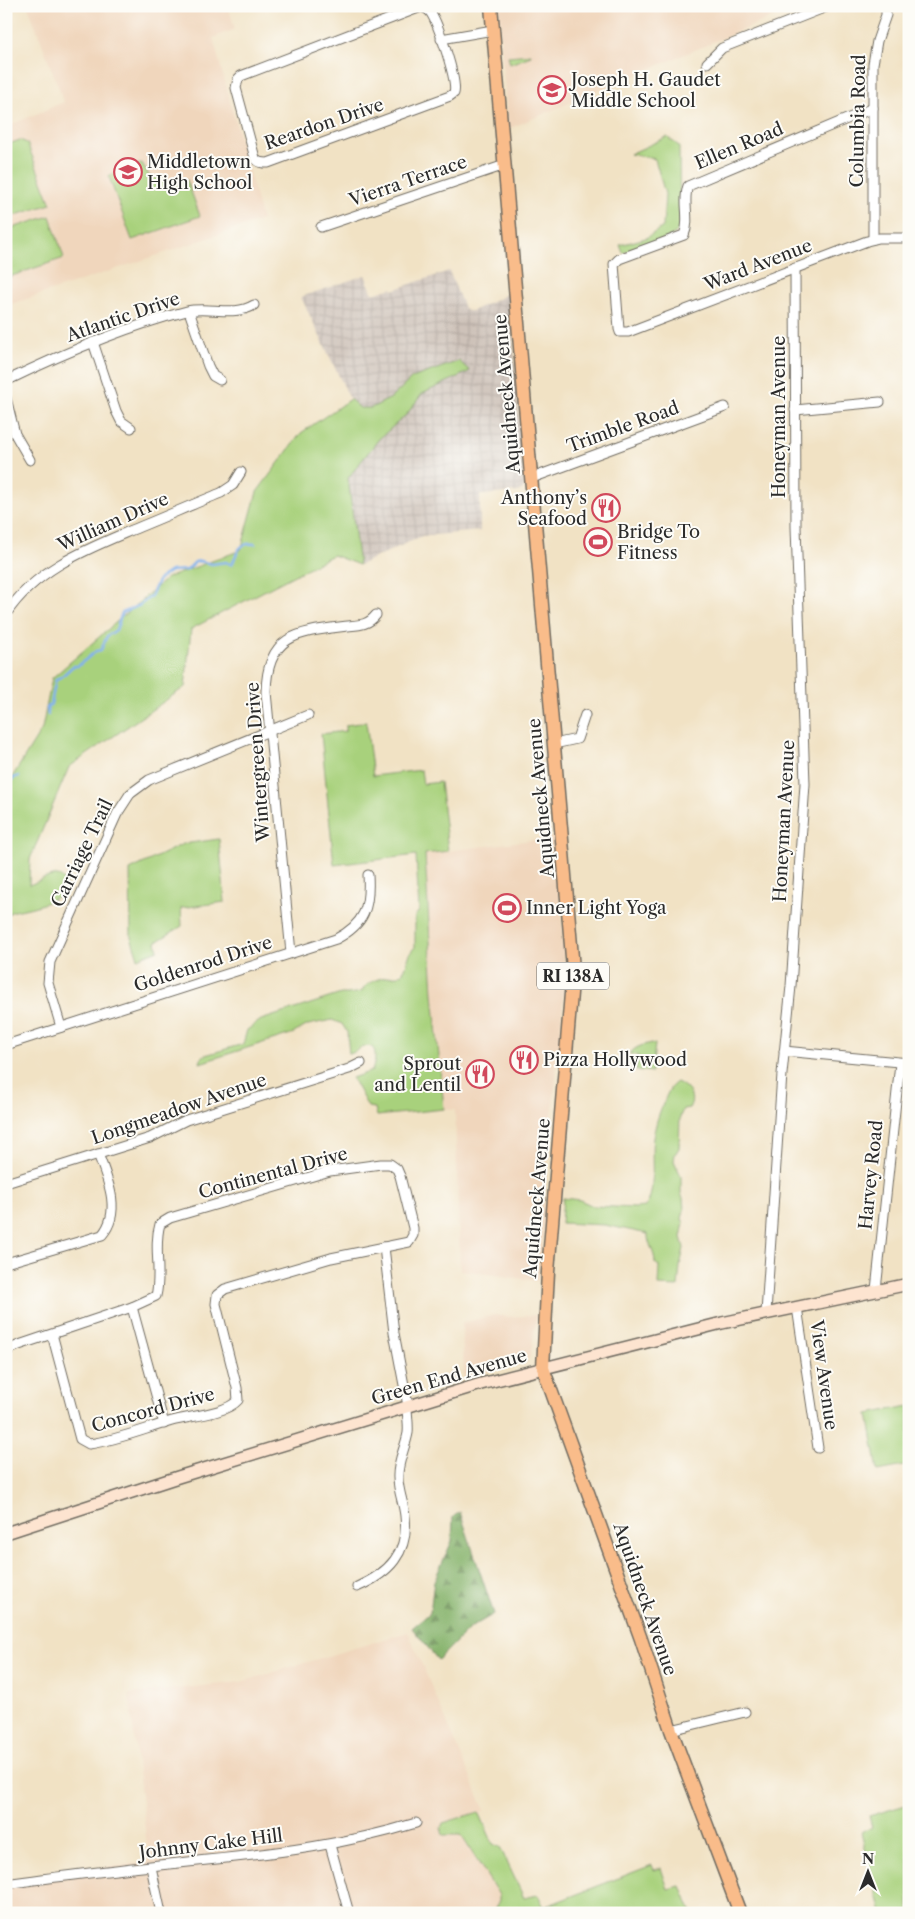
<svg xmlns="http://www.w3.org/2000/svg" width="915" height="1919" font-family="'Libre Caslon Text',serif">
<defs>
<pattern id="industrial-grid" width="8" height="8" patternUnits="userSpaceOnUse" patternTransform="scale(1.25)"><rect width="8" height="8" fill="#cec2b9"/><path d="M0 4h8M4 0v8" fill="none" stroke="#b1a79f"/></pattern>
<pattern id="forest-firs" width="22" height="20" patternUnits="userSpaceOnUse" patternTransform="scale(1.25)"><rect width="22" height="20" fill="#86b36c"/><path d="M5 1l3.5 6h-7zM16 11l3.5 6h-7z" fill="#6e9259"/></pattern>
</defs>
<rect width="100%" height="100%" fill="#fdfcf7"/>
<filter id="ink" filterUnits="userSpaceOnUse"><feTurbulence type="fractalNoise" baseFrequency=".02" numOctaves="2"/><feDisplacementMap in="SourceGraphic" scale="10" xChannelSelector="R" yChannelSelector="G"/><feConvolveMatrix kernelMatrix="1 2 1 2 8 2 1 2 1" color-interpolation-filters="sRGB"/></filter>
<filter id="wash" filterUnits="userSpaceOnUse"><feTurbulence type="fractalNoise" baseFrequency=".0096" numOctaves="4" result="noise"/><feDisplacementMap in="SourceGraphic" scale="20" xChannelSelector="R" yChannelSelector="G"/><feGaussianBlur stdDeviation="1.12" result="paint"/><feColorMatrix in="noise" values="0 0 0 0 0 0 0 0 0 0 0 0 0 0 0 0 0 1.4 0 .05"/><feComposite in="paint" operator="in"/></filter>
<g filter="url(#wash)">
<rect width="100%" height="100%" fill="#f1e2c4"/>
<!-- built -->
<g fill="#f0d6bc">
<path d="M28,6H228L235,29L213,38L262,220L6,306V127L64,102Z"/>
<path d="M498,6H803L780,14L508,129Z"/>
<path d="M554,837L563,927L565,967L560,1049L557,1065L544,1200L546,1213L538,1281L460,1270L455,1110L444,1109L433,994L425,854Z"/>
<path d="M494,1315L512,1317L537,1315L530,1357L528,1359L464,1379L462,1323Z"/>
<path d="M408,1632L485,1811L443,1823L461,1835L499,1895L505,1913H6V1881L149,1862L129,1694L241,1682Z"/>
</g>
<!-- industrial -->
<path fill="url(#industrial-grid)" d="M449,271L464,308L468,311H472L502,297L510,291L524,488L518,492L480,495V531L422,536L359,565L348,478L379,439L407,414L422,394L470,371L412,378L391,398L371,408H360L350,399L301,297L365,275L373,294L392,288L393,290Z"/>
<!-- grass -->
<g fill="#a8d17c" stroke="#6a7e54">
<path d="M531,54V56L510,64L508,56Z"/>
<path d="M667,137L679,146L680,227C675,240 637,248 623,253L620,245L646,238L663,227L665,194L655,159L630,154Z"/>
<path d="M20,140L27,143L51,204L6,218V145Z"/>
<path d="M142,163L150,177L156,178L162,176L167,187L187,180L200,216L132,240L109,177L112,174Z"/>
<path d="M50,216L64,258L6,278V230Z"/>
<path d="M459,361L470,371L422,394L407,414L379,439L348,478L359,565L333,555L191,629L185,687L69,767L30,859L29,885C41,881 62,866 66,886C56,905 30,907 11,912L6,916V787L42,729L52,678L167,578L241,550L257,492L301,433L350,399L360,408H371L391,398L412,378Z"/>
<path d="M366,722L373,776L421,770L423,784L440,782L448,851L425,854L433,994L444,1109L377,1116L375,1108L368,1107L352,1078L372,1071C375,1062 380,1042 363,1047C358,1049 355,1053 349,1054L347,1032L342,1024L332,1020L308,1025L294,1033L200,1063L202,1056L243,1044L247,1030L261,1020L341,994H348L361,992C368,979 386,976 399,976C410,967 405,956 415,947V916L419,911L416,855L334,865L321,734L346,731V725Z"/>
<path d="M219,839L225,902L181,908L182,926L156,942L158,950L138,958L131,937L130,870L183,844Z"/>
<path d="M652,1043L655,1044L652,1072L636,1070L638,1055L630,1054C635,1046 644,1045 652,1043Z"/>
<path d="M677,1082C688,1087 696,1097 689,1108L683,1109L680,1117L679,1148L675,1154L674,1161L681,1176V1194L683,1198L684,1210L682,1219L684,1223L681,1237L684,1248L680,1266L678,1287L658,1286L659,1266L655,1263C655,1251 647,1244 648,1234L605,1225L561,1223L563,1198L580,1200L593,1206L635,1208L645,1207C657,1193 650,1157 653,1138C655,1126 658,1116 663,1104C667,1095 669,1087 677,1082Z"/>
<path d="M909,1406V1465L878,1471L868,1414Z"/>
<path d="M909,1804V1911L902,1913H882L861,1833L872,1827L869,1816Z"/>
<path d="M479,1812L493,1844L500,1847L524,1898L538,1895L544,1907L652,1865L654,1870L661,1868L668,1889L681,1886L692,1913H493L499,1900V1895L461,1835H443L441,1828L443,1823Z"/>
</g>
<!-- forest -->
<path fill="url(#forest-firs)" stroke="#586f4c" d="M460,1512L494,1614L470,1628L438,1660L412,1628L430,1613L434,1581L452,1541L453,1517Z"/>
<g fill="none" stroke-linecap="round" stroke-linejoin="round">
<!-- stream -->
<g stroke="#81b1ec" stroke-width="2.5">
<path d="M48,715L47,708L51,704L56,679L61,677L73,666H78L96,651L101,650L107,636L116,630L122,613L140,605L151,596L159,579L171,571L187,570L195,562L200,561L212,564L226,562L232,565C237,553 238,542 255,544"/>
<path d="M6,794C7,785 11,778 19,776"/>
</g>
</g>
</g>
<g filter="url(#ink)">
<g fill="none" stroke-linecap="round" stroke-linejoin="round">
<defs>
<g id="minor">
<path d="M421,7C425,8 428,9 431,13C438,24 458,81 454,93L450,96L268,163C262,163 258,163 255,158L236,88L238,79L241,76Z"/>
<path d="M441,39L493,30"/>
<path d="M707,63L722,48L829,6"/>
<path d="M873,108L688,186C682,201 691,220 684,235L619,259L614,264L619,329L620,332H628L867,241L879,238H909"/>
<path d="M321,227L505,165"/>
<path d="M873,239V64L877,41L886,15V6"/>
<path d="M189,311L208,366L213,376L220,380"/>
<path d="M93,342L116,411L121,421L131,428"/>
<path d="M6,381C64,353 124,327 187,311C208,306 235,317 254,305"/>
<path d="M6,398L15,434L30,460"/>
<path d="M795,410L880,402"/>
<path d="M532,478L725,407"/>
<path d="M6,614C36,569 85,550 132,530C162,518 191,505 221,493L233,485L241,472"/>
<path d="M554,744L577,739L585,715"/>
<path d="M291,953L266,692C267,633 299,632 348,626C360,625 368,625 376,615"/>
<path d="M61,1027L48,983L50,962L117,814L130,794L149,780L308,715"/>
<path d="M6,1045L336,939C365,924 370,907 368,875"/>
<path d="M784,1051L909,1063"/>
<path d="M6,1183L150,1138L186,1120L349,1069L361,1063"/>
<path d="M384,1247L394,1333L408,1406"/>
<path d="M6,1263L102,1235C122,1212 108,1180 98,1154"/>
<path d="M876,1290L900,1063"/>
<path d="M132,1307L164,1424"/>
<path d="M797,1307L818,1448"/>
<path d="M766,1313L782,1074L791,986L805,784L796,527L795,268"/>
<path d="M6,1351L19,1345L132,1307L156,1296C162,1272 153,1247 160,1224L170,1218L330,1171L381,1164H390L397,1169L400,1176L413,1228V1235L409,1242L331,1258L225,1289L217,1295L216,1304L237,1388L238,1400C226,1414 189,1416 172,1421C144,1429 118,1440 89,1444L80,1439L52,1334"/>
<path d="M357,1587C389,1573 409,1553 405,1516C404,1504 398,1491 398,1478C397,1462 405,1449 408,1433C409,1425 407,1415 407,1406"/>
<path d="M671,1730L745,1712"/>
<path d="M330,1845L349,1913"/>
<path d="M151,1867L161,1913"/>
<path d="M6,1884C73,1874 140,1867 207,1860C278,1853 348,1844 416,1823"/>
</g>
<path id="secondary" d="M6,1533L178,1477L481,1384L722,1323L909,1284"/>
<path id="primary" d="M491,6L573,969L548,1272L543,1368L641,1639L671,1730L740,1913"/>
</defs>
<!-- minor casing -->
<use href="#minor" stroke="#706b61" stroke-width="11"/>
<!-- secondary casing -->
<use href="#secondary" stroke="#706b61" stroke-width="14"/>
<!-- primary casing -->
<use href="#primary" stroke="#706b61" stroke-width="15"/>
<!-- minor -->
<use href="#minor" stroke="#fff" stroke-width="9"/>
<!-- secondary -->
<use href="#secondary" stroke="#fde4d0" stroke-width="11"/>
<!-- primary -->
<use href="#primary" stroke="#f9bc8a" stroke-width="12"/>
</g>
</g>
<!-- icons -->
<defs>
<symbol id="school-ring" viewBox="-11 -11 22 22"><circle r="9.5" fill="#fdfcf7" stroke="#d1495b" stroke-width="1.5"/><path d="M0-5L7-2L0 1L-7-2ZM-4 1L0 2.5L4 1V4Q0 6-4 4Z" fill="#d1495b"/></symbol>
<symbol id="restaurant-ring" viewBox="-11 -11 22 22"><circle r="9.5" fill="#fdfcf7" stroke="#d1495b" stroke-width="1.5"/><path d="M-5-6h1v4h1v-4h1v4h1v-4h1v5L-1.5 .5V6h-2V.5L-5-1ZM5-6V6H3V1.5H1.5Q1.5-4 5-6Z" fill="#d1495b"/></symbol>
<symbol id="stadium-ring" viewBox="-11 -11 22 22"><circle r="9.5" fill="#fdfcf7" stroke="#d1495b" stroke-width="1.5"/><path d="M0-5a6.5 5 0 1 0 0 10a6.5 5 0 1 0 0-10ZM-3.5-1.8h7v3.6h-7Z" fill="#d1495b"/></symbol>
</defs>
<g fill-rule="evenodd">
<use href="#school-ring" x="536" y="74" width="32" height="32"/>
<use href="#school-ring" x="112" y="156" width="32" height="32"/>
<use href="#restaurant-ring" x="590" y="492" width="32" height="32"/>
<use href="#stadium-ring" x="582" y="526" width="32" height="32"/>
<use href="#stadium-ring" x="491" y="892" width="32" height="32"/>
<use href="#restaurant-ring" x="508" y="1044" width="32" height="32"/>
<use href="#restaurant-ring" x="464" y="1058" width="32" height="32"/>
</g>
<g text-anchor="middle" stroke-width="4" stroke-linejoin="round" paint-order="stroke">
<!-- shield labels -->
<rect fill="#fdfcf7" stroke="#6a6a68" stroke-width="1" x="537" y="962.5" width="72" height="27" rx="4"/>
<g font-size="16" font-weight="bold" fill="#2b2b2b">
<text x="573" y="982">RI 138A</text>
</g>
<!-- poi labels -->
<g font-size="18" fill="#2b2b2b" stroke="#fdfcf7" text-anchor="start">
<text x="571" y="86">Joseph H. Gaudet<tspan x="571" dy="21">Middle School</tspan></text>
<text x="147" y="168">Middletown<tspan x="147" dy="21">High School</tspan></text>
<text x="587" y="504" text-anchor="end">Anthony’s<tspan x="587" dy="21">Seafood</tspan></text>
<text x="617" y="538">Bridge To<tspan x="617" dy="21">Fitness</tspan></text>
<text x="526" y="914">Inner Light Yoga</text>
<text x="543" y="1066">Pizza Hollywood</text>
<text x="461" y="1070" text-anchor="end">Sprout<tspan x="461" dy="21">and Lentil</tspan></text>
</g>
<!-- street labels -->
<g font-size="18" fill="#2b2b2b" stroke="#fdfcf7">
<text transform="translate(858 121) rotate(-89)" y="6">Columbia Road</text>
<text transform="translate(324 124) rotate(-19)" y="6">Reardon Drive</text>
<text transform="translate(739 146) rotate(-23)" y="6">Ellen Road</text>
<text transform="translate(408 181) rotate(-19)" y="6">Vierra Terrace</text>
<text transform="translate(758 265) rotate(-21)" y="6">Ward Avenue</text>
<text transform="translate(123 317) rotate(-19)" y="6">Atlantic Drive</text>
<text transform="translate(507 394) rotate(-95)" y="6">Aquidneck Avenue</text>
<text transform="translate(779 417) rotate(-90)" y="6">Honeyman Avenue</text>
<text transform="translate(623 427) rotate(-20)" y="6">Trimble Road</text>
<text transform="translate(113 522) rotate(-24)" y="6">William Drive</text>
<text transform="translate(258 762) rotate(-94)" y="6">Wintergreen Drive</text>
<text transform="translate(541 798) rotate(-95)" y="6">Aquidneck Avenue</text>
<text transform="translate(784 821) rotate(-87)" y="6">Honeyman Avenue</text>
<text transform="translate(82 853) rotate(-64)" y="6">Carriage Trail</text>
<text transform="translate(203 964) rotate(-18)" y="6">Goldenrod Drive</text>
<text transform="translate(179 1109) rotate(-19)" y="6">Longmeadow Avenue</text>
<text transform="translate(273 1173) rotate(-15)" y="6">Continental Drive</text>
<text transform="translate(871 1175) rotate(-84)" y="6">Harvey Road</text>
<text transform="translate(537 1198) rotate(-85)" y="6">Aquidneck Avenue</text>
<text transform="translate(824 1375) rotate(82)" y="6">View Avenue</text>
<text transform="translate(449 1377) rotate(-16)" y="6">Green End Avenue</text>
<text transform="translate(153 1410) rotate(-15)" y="6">Concord Drive</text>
<text transform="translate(645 1599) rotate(71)" y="6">Aquidneck Avenue</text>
<text transform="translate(211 1844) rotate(-7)" y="6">Johnny Cake Hill</text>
</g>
</g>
<!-- margin -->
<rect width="915" height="1919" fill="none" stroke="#fdfcf7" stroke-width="25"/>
<!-- north arrow -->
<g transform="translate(868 1872)" stroke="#fdfcf7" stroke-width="4" paint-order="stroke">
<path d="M0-4L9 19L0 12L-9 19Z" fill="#2b2b2b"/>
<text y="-8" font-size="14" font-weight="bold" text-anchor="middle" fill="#2b2b2b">N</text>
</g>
</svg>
